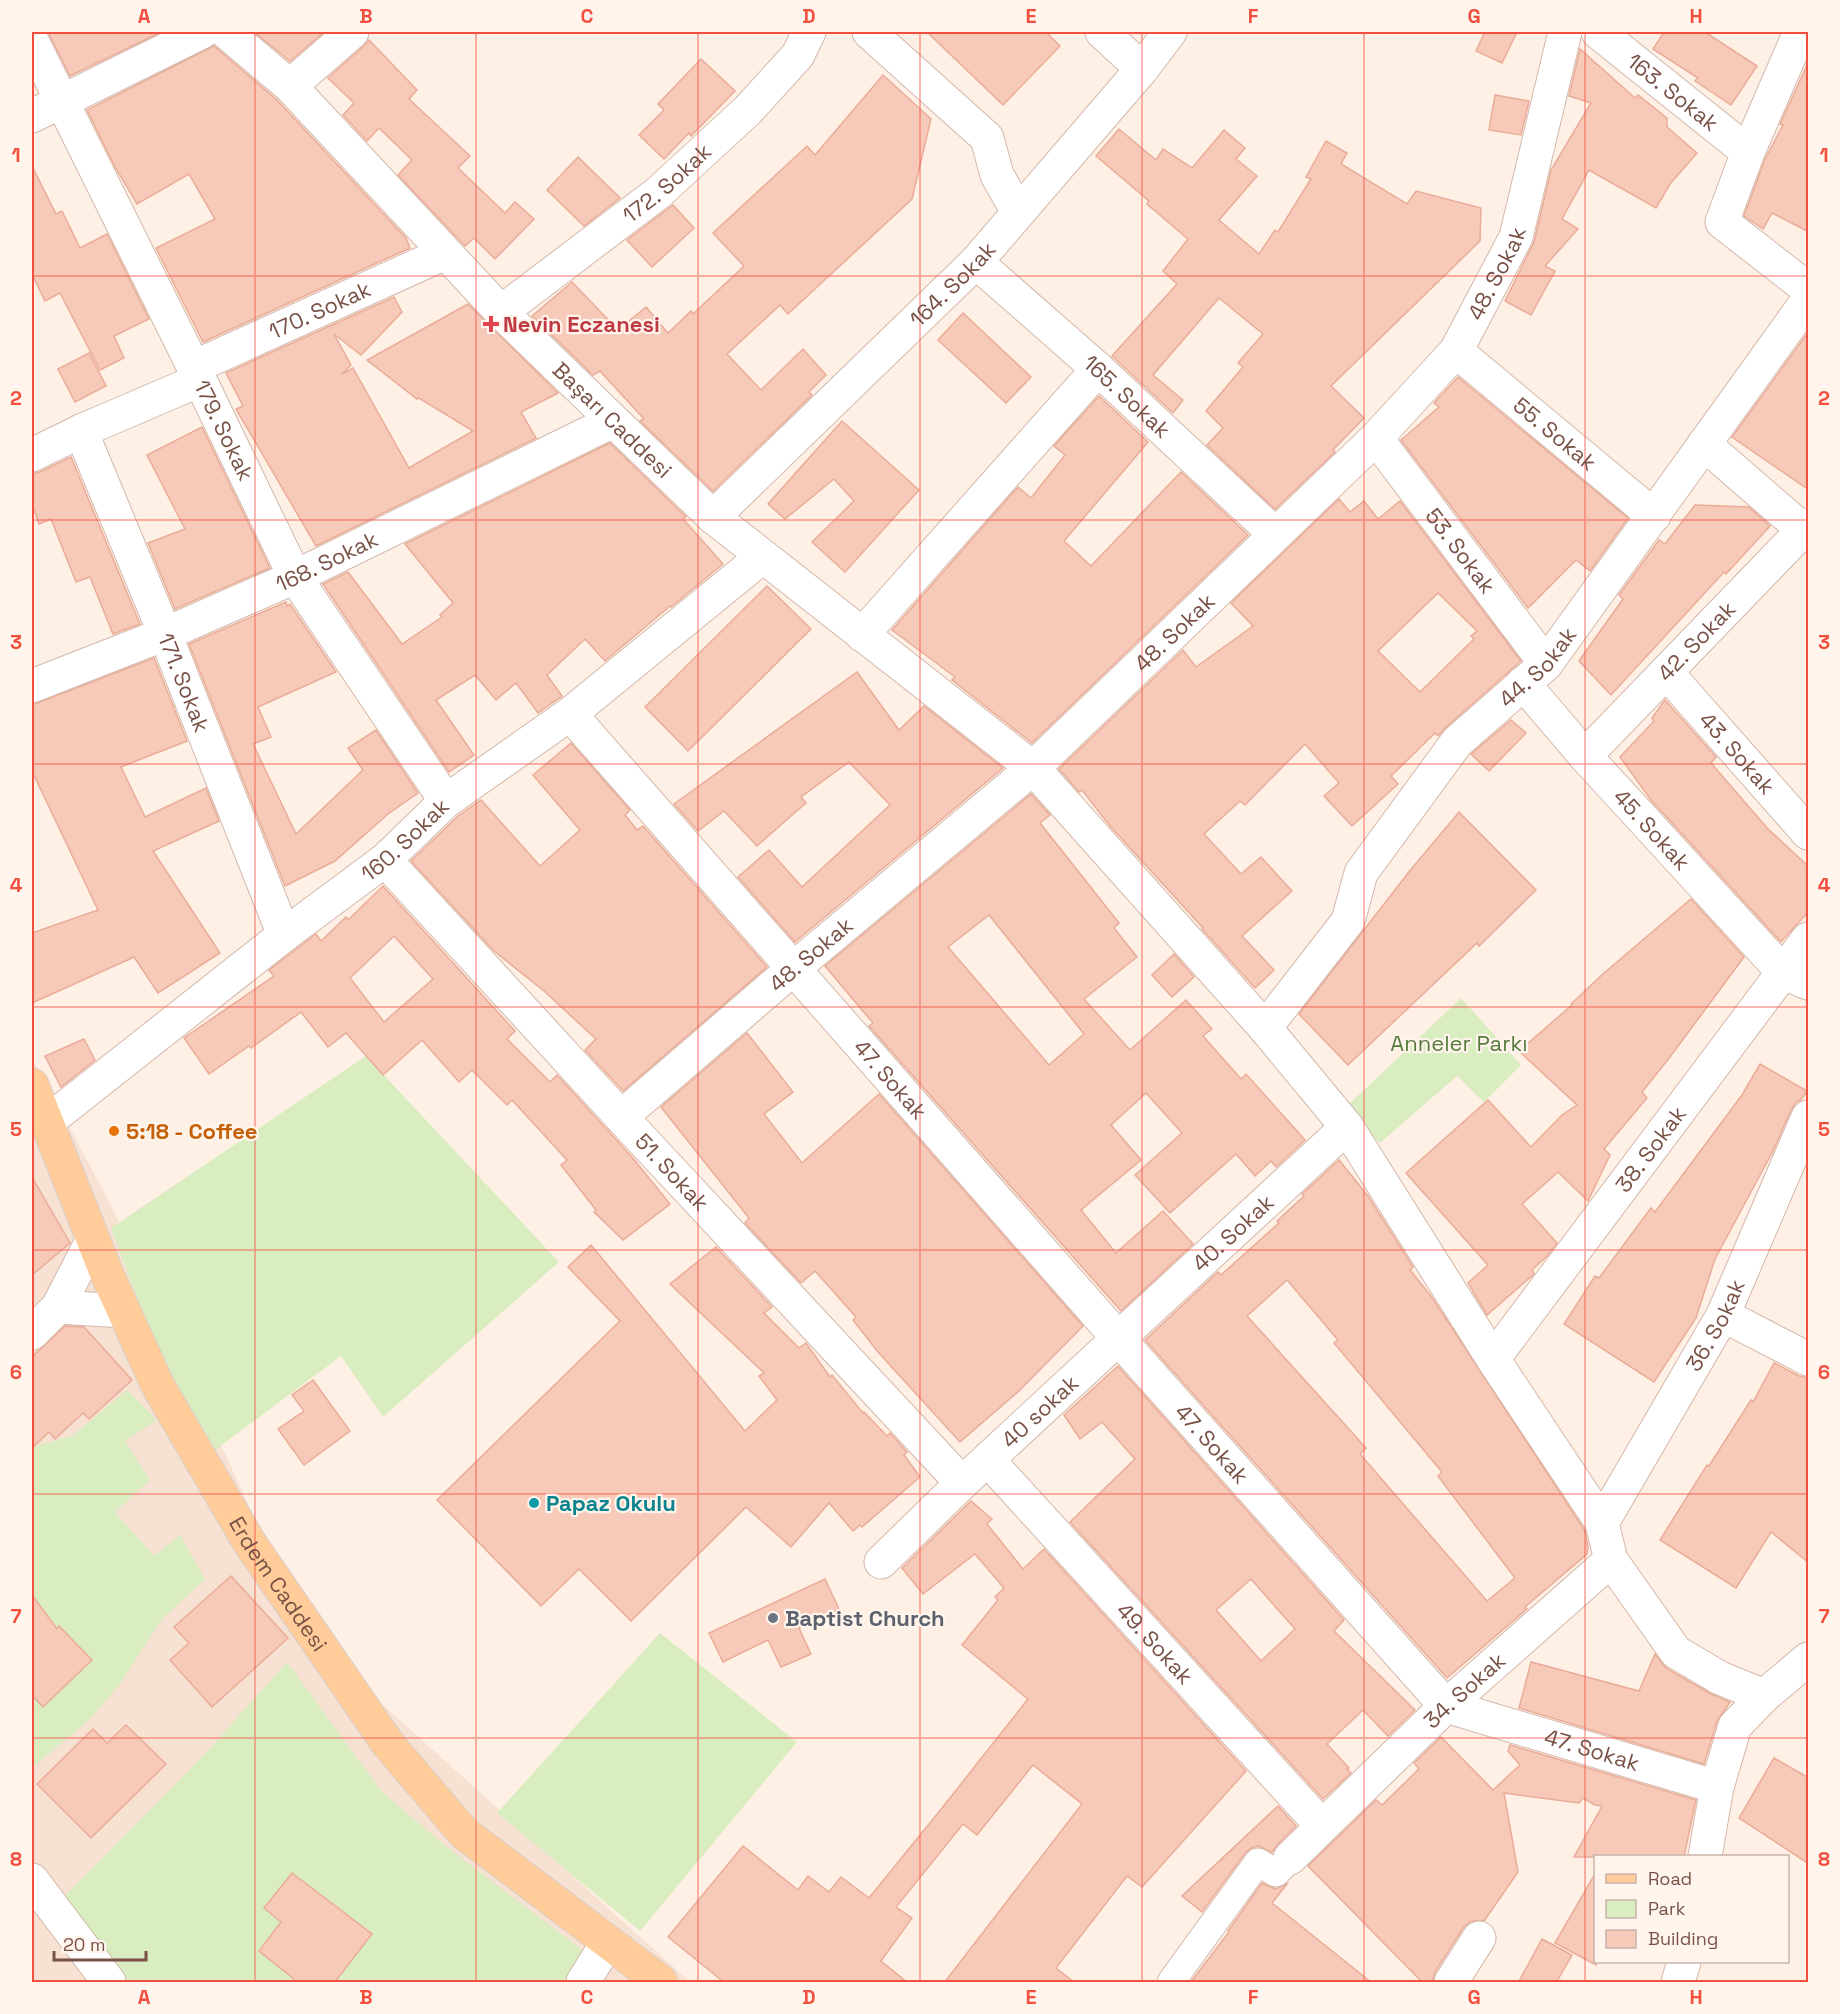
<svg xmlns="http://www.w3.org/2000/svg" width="1840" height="2014" font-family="'Space Grotesk',sans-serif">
<rect width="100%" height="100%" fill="#fef0e4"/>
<!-- residential -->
<path fill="#f6e1d2" d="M32,1058L110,1203L310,1639L690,1982H32Z"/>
<!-- green -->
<g fill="#d9edc1">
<path d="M1461,998L1521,1065L1484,1102L1457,1076L1380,1143L1344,1109Z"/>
<path d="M366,1056L559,1262L383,1417L341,1356L211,1453L160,1359L111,1228Z"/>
<path d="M127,1390L157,1420L125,1441L150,1480L115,1512L154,1556L180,1535L205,1579L162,1619L119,1685L89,1720L32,1768V1447L72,1436Z"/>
<path d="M660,1633L797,1742L640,1931L497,1813Z"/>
<path d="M287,1662L382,1792L447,1847L589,1955L573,1982H124L61,1900L202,1757Z"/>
</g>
<!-- building -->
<g fill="#f6c9b9" stroke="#eaac98" stroke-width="1.5" fill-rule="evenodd">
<path d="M48,32H161L70,76Z"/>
<path d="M254,32H324L290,61Z"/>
<path d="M927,32H1046L1060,46L1003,105Z"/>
<path d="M1485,32H1517L1502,63L1476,51Z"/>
<path d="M1664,32H1705L1757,66L1731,105L1695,81L1698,78L1653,49Z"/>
<path d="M369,40L417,90L409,99L470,156L458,168L505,213L515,202L534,219L495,259L474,238L465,246L398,175L412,160L379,128L367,141L343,115L354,103L328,78L364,46Z"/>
<path d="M214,46L277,100L406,238L410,248L203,342L156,248L215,219L189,174L137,204L115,167L87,110Z"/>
<path d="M1580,49L1635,98L1638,95L1667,118V127L1697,153L1670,184L1656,208L1589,170L1562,219L1578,229L1545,266L1555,271L1531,315L1505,301L1534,242L1551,170L1591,103L1569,96Z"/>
<path d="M701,59L735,91L691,136L689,133L664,159L639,135L664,110L658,104Z"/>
<path d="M1809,61V232L1772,213L1763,229L1744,216L1765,159L1783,125L1780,124Z"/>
<path d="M883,75L931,119L912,199L788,314L780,305L727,354L761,390L803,349L826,375L809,392L812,395L713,491L640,421L644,419L600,371L593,375L532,316L572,282L618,330L646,307L668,333L691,311L693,314L744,266L713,233L807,146L815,155Z"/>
<path d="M1495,95L1529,101L1521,135L1489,130Z"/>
<path d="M1119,129L1156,160L1163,149L1192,168L1224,130L1245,148L1236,159L1257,176L1219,220L1259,254L1275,230L1278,232L1311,179L1306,177L1326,141L1347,153L1341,164L1407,204L1416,191L1481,208L1480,241L1331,386L1364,418L1333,450L1335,452L1275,509L1207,445L1223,428L1206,411L1243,367L1238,363L1263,334L1219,298L1153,375L1183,400L1173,413L1112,356L1177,284L1163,271L1188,239L1147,204L1149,201L1096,156Z"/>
<path d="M578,157L620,198L584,226L547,190Z"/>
<path d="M32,166L56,214L62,211L80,248L107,234L149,319L114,336L124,358L100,370L60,293L45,301L32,274Z"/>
<path d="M673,205L694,228L652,267L627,240Z"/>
<path d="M394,297L402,312L361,355L334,334L351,365L342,374L353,368L409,468L473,431L419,398L417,399L367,360L468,304L558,393L521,412L536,438L316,546L236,409L243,406L226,373Z"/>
<path d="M963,313L1031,377L1006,403L938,340Z"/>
<path d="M1809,331V490L1732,437Z"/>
<path d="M89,353L106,386L75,402L58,369Z"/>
<path d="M1458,377L1628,518L1590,571L1576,560L1528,608L1401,440L1439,407L1434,403Z"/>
<path d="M1099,396L1148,442L1064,541L1091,566L1181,472L1248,535L1032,743L952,680L955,677L892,630L1018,487L1031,498L1065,455L1054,446Z"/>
<path d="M842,421L919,490L845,572L812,542L854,501L834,479L785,519L768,504Z"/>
<path d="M202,427L270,568L175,609L148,543L185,529L147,455Z"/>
<path d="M610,443L686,517L683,519L723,564L671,607L670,606L605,661L585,639L547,675L562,696L538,713L516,683L496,700L475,675L436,700L474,755L449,772L323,584L348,572L402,644L442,617L440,615L453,603L405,544Z"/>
<path d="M71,457L140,624L113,634L90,577L76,582L51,519L39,524L32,504V474L40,472Z"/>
<path d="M1339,499L1350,512L1364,501L1378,519L1400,501L1521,661L1445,728L1438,736L1435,733L1391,776L1398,784L1352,826L1324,796L1339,783L1305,744L1245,805L1240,801L1204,834L1241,874L1261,857L1292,891L1242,936L1274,970L1255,988L1202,929L1203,928L1110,826L1082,790L1079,792L1059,769L1183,650L1196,667L1253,626L1231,603ZM1438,593L1477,631L1471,636L1474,639L1420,692L1378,651Z"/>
<path d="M1695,505L1749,507L1770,526L1726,574L1724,572L1611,695L1579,661L1623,599L1619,595L1659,540L1665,544Z"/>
<path d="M767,586L811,629L688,751L645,707Z"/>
<path d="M286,602L287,606L290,604L336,672L258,707L271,737L253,744L296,834L363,770L348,748L376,730L418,793L388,814L335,861L285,886L189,644Z"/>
<path d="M154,658L187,741L121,767L145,817L206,788L219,821L153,851L220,953L158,993L134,957L32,1003V933L98,910L32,771V705Z"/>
<path d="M857,672L899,730L924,706L1003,768L795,942L738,877L769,850L802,887L890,805L849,762L801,797L806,803L757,846L724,811L698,831L674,804Z"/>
<path d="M1665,700L1716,757L1711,763L1768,829L1809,867V911L1781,942L1651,800L1620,757L1654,721L1652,718Z"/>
<path d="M1511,720L1526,733L1489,771L1471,754Z"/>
<path d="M571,743L630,810L625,815L637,830L643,826L767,967L623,1091L585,1050L596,1039L544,991L494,951L411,861L458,816L481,800L540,866L580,830L533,775Z"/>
<path d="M1031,794L1050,815L1040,823L1119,923L1114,928L1137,957L1084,999L1130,1050L1186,1000L1212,1029L1203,1036L1241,1079L1246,1074L1305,1140L1276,1167L1271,1161L1255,1176L1236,1154L1170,1213L1135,1175L1182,1133L1146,1093L1111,1125L1141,1160L1081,1210L1116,1253L1163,1211L1193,1244L1121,1311L869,1026L873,1023L825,966ZM989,915L1084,1034L1049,1065L948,947Z"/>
<path d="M1459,812L1536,890L1479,946L1477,943L1348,1065L1299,1014L1408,873Z"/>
<path d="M383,886L515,1031L507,1039L550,1082L557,1075L632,1157L670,1204L623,1240L594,1212L596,1210L561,1165L567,1160L512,1100L507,1105L472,1070L459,1082L422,1040L383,1075L346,1033L328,1047L301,1012L251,1048L249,1046L209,1074L184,1038L274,976L269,970L316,934L321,941L346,917L348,920ZM394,936L433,979L384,1022L350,978Z"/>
<path d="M1691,899L1744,957L1670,1057L1642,1092L1647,1098L1604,1149L1610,1155L1588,1201L1558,1172L1522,1204L1557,1243L1547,1256L1532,1270L1534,1273L1533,1275L1487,1315L1468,1283L1488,1265L1406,1173L1488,1100L1531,1147L1562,1115L1577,1105L1519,1051L1572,1005L1571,1004L1604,973Z"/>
<path d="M1174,954L1194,977L1172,997L1152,975Z"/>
<path d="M747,1033L793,1092L764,1114L802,1163L879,1094L1083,1326L1019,1391L960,1442L878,1352L853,1320L856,1317L815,1271L801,1283L745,1223L749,1218L661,1107Z"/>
<path d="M84,1039L95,1060L61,1087L45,1056Z"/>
<path d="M1760,1064L1807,1091L1801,1100L1796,1102L1791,1110L1773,1151L1715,1259L1696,1318L1654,1382L1564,1324L1595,1276L1599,1278L1651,1208L1655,1212L1742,1095Z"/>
<path d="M1339,1160L1368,1196L1413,1267L1410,1270L1431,1296L1585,1531L1588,1547L1587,1554L1525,1607L1527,1609L1447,1678L1145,1340L1218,1272L1221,1275L1279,1223L1277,1221L1304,1196L1302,1194ZM1287,1280L1338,1340L1334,1343L1442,1472L1438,1476L1515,1578L1487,1601L1360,1454L1366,1448L1247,1316Z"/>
<path d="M32,1177L70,1243L32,1275Z"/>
<path d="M591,1245L745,1431L777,1400L759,1376L764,1373L670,1284L716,1247L772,1307L764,1313L799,1348L806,1343L830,1377L832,1375L863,1413L864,1412L887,1436L890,1433L907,1452L904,1455L920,1477L862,1527L860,1525L853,1531L829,1503L791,1547L746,1507L631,1621L579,1569L541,1606L437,1500L620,1321L568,1267Z"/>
<path d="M65,1326L84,1327L132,1380L89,1419L83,1413L55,1439L49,1432L32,1448V1357Z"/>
<path d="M1774,1363L1799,1376L1809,1378V1563L1771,1532L1736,1588L1660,1540L1707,1465L1709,1466L1751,1400L1753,1402Z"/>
<path d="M1118,1366L1344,1620L1334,1631L1415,1710L1388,1736L1363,1710L1327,1744L1349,1768L1347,1769L1351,1773L1323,1799L1070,1522L1135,1459L1102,1422L1080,1439L1064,1415ZM1251,1579L1295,1629L1261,1661L1216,1610Z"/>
<path d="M313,1380L350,1431L304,1465L278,1429L304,1411L292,1395Z"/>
<path d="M971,1501L992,1519L987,1524L1023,1569L1044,1549L1246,1771L1142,1887L1127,1876L1056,1968L1075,1983H944L1082,1804L1033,1765L977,1835L963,1824L896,1907L912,1918L881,1961L908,1983H725L668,1937L743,1846L798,1890L808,1876L829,1892L841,1877L869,1898L942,1808L1028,1699L962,1645L998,1600L995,1597L1004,1588L975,1554L923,1594L902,1568Z"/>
<path d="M231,1576L288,1638L212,1707L170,1660L189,1643L174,1627Z"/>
<path d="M825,1579L839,1609L799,1628L811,1654L781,1667L768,1640L723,1662L709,1633Z"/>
<path d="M32,1595L57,1629L59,1626L92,1660L43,1707L32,1695Z"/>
<path d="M1655,1654L1666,1668L1711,1694L1730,1702L1717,1721L1704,1764L1519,1708L1531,1662L1639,1691Z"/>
<path d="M126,1725L166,1764L91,1838L37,1784L93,1729L107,1743Z"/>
<path d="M1441,1737L1493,1790L1520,1765L1508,1751L1510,1745L1696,1800L1684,1857H1574L1602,1806L1595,1805L1583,1798L1579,1803L1504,1793L1518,1872L1484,1921H1471L1463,1928L1435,1972L1432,1983H1423L1308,1866L1376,1800L1382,1805L1419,1769L1414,1763Z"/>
<path d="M1774,1758L1809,1778V1864L1739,1818Z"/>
<path d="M1278,1806L1296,1826L1277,1845L1272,1852L1258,1846L1251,1848L1246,1852L1202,1912L1182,1896Z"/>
<path d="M1596,1872V1965L1555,1943Z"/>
<path d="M292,1873L372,1934L334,1983H299L259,1951L281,1922L264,1908Z"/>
<path d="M1262,1883L1275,1889L1287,1884L1272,1903L1372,1983H1190L1229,1932L1228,1931Z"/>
<path d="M1542,1939L1572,1955L1556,1983H1518Z"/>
</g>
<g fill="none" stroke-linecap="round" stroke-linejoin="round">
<defs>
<path id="pedestrian" d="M1171,1982L1258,1862L1276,1873L1290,1858"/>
<g id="minor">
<path d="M869,32L987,138L997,175L1018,212"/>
<path d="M1102,32L1142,69"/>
<path id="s1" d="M1598,32L1748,152"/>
<path d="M1800,32L1748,152L1722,222L1808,289"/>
<path id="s2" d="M32,41L200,380L295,577L446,801"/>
<path d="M290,86L352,32"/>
<path d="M32,116L202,32"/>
<path id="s3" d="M976,262L1098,369L1275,534"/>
<path id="s4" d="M501,312L658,193L748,110L798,55L809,32"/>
<path id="s5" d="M1456,351L1654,516"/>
<path id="s6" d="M194,367L445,253"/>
<path id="s7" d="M81,431L165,634L284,935"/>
<path id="s8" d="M1376,438L1546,664"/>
<path d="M1704,444L1808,534"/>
<path d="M32,455L81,431L200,380"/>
<path id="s9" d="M713,517L976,262L1142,69L1170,32"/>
<path d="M862,635L1098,369"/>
<path id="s10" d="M1666,672L1808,833"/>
<path id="s11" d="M1523,683L1585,756L1784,973L1808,983"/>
<path id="s12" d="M32,686L165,634L295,577L613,421"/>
<path id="s13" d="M570,714L1118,1338L1446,1706L1717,1787"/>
<path id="s14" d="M1585,756L1808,525"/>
<path id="s15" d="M385,860L621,1117L962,1483"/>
<path id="s16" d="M1265,1028L1348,921L1361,873L1457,742L1546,664L1808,300"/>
<path id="s17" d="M621,1117L794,968L1033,768L1376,438L1456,351L1516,237L1565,32"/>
<path id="s18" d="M47,1122L284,935L385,860L446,801L570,714L762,557"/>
<path d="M58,1307L123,1311"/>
<path d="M1723,1315L1808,1359"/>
<path d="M32,1333L58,1307L93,1239"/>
<path id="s19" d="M988,1460L1322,1826"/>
<path id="s20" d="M881,1562L962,1483L1347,1127"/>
<path id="s21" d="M1290,1858L1446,1706L1611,1560"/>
<path d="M32,1880L109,1982"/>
<path d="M583,1982L607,1943"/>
<path d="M1451,1982L1479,1938"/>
</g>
<g id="tertiary">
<path id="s22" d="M226,32L290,86L501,312L713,517L1033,768L1265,1028L1347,1127L1493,1359"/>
<path d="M1764,1696L1808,1659"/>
</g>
<g id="secondary">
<path id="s23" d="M1602,1523L1723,1315L1808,1117"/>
<path id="s24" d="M1705,1856L1717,1787L1735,1726L1764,1696L1720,1678L1676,1652L1611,1560L1602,1523L1493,1359L1808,939"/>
<path d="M1678,1982L1684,1962"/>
</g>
<g id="primary">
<path id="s25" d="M32,1085L106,1272L158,1386L249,1542L388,1744L464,1833L661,1982"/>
</g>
</defs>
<!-- pedestrian casing -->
<use href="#pedestrian" stroke="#d3b8ab" stroke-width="29"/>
<!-- minor casing -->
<use href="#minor" stroke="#d3b8ab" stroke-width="35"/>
<!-- tertiary casing -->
<use href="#tertiary" stroke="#d3b8ab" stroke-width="35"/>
<!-- secondary casing -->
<use href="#secondary" stroke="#d6b7a9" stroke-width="35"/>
<!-- primary casing -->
<use href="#primary" stroke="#d9cfcb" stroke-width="35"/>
<!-- pedestrian -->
<use href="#pedestrian" stroke="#fff" stroke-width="27"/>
<!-- minor -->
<use href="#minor" stroke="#fff" stroke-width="33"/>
<!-- tertiary -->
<use href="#tertiary" stroke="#fff" stroke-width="33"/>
<!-- secondary -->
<use href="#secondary" stroke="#fff" stroke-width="33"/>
<!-- primary -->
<use href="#primary" stroke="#ffcc9a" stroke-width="33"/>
</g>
<!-- grid -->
<path fill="none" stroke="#f24f3f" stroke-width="1.5" stroke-opacity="0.55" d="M255,32V1982M476,32V1982M698,32V1982M920,32V1982M1142,32V1982M1364,32V1982M1585,32V1982M32,276H1808M32,520H1808M32,764H1808M32,1007H1808M32,1250H1808M32,1494H1808M32,1738H1808"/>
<!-- markers -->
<path fill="#e0444e" stroke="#fff5ec" stroke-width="2" d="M488 315h6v6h6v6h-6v6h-6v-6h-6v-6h6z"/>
<circle fill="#e8710a" stroke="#fff5ec" stroke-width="2" cx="114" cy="1131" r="6"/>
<circle fill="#0f9aa8" stroke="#fff5ec" stroke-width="2" cx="534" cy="1503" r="6"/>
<circle fill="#6b7280" stroke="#fff5ec" stroke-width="2" cx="773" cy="1618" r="6"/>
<g text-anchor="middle" stroke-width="4.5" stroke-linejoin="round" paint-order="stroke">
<!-- street labels -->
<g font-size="22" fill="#795247" stroke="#fff5ec">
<text dy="8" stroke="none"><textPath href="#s1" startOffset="96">163. Sokak</textPath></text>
<text dy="8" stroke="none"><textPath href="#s4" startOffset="210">172. Sokak</textPath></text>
<text dy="8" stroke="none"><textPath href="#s17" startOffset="1222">48. Sokak</textPath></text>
<text dy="8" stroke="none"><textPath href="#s9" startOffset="334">164. Sokak</textPath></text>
<text dy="8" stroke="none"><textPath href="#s6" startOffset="138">170. Sokak</textPath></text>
<text dy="8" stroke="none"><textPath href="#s3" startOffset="202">165. Sokak</textPath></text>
<text dy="8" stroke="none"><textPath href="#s22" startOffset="548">Başarı Caddesi</textPath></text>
<text dy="8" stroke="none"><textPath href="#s2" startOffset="434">179. Sokak</textPath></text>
<text dy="8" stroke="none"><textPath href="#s5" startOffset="129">55. Sokak</textPath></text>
<text dy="8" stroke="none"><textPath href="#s8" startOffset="141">53. Sokak</textPath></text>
<text dy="8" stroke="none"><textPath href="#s12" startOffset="320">168. Sokak</textPath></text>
<text dy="8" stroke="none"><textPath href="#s17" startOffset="736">48. Sokak</textPath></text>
<text dy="8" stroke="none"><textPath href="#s14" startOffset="160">42. Sokak</textPath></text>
<text dy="8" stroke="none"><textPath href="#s16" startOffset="458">44. Sokak</textPath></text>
<text dy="8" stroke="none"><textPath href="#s7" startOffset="272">171. Sokak</textPath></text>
<text dy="8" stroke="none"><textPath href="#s10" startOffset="108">43. Sokak</textPath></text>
<text dy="8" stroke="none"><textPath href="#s11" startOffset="195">45. Sokak</textPath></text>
<text dy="8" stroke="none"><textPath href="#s18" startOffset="456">160. Sokak</textPath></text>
<text dy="8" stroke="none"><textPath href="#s17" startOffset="250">48. Sokak</textPath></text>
<text dy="8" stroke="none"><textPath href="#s13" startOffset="486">47. Sokak</textPath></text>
<text dy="8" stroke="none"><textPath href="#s24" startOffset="884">38. Sokak</textPath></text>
<text dy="8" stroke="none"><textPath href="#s15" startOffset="424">51. Sokak</textPath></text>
<text dy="8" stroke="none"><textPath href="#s20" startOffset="482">40. Sokak</textPath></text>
<text dy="8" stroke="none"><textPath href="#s23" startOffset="228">36. Sokak</textPath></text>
<text dy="8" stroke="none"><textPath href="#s20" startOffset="219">40 sokak</textPath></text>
<text dy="8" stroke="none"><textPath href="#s13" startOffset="972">47. Sokak</textPath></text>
<text dy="8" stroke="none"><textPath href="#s25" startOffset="558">Erdem Caddesi</textPath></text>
<text dy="8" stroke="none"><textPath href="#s19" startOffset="248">49. Sokak</textPath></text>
<text dy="8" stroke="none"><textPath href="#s21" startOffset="242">34. Sokak</textPath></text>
<text dy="8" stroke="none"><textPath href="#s13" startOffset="1476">47. Sokak</textPath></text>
</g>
<!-- health labels -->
<g font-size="22" font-weight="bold" fill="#be3a42" stroke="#fff5ec" text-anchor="start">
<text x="503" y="332">Nevin Eczanesi</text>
</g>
<!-- park labels -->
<g font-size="22" fill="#567a3c" stroke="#fff5ec">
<text x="1459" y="1051">Anneler Parkı</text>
</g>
<!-- food labels -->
<g font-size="22" font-weight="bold" fill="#c56008" stroke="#fff5ec" text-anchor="start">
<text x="126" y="1139">5:18 - Coffee</text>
</g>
<!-- culture labels -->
<g font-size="22" font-weight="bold" fill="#0d838f" stroke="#fff5ec" text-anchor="start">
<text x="546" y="1511">Papaz Okulu</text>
</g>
<!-- worship labels -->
<g font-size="22" font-weight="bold" fill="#5b616d" stroke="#fff5ec" text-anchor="start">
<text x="785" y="1626">Baptist Church</text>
</g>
</g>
<!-- border -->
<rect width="1840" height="2014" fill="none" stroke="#fff5ec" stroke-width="66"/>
<!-- legend -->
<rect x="1594" y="1855" width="195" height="108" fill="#fff5ec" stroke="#c9b4aa" stroke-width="1.5"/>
<rect x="1606" y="1874" width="30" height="9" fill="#ffcc9a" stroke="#c9b4aa" stroke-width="1.5"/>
<text x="1648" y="1885" font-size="18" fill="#795247">Road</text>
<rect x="1606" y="1900" width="30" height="18" fill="#d9edc1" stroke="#c9b4aa" stroke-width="1.5"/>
<text x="1648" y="1915" font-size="18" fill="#795247">Park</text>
<rect x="1606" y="1930" width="30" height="18" fill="#f6c9b9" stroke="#c9b4aa" stroke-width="1.5"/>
<text x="1648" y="1945" font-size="18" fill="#795247">Building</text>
<!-- scale -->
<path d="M54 1951v9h92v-9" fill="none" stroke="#795247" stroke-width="3"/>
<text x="63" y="1951" font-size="18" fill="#795247" stroke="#fff5ec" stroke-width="4.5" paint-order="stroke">20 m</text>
<rect x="33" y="33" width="1774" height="1948" fill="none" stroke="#f24f3f" stroke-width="2"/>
<g font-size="20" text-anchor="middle" font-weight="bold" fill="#f24f3f">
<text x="144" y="23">A</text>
<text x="366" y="23">B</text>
<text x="587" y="23">C</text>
<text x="809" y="23">D</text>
<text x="1031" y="23">E</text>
<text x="1253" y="23">F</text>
<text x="1474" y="23">G</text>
<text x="1696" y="23">H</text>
<text x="16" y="162">1</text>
<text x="1824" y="162">1</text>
<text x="16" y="405">2</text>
<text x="1824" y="405">2</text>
<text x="16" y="649">3</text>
<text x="1824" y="649">3</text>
<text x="16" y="892">4</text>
<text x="1824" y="892">4</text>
<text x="16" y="1136">5</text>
<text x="1824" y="1136">5</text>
<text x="16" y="1379">6</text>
<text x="1824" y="1379">6</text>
<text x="16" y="1623">7</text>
<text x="1824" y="1623">7</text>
<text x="16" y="1866">8</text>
<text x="1824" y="1866">8</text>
<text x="144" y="2004">A</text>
<text x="366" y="2004">B</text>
<text x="587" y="2004">C</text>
<text x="809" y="2004">D</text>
<text x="1031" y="2004">E</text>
<text x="1253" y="2004">F</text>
<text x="1474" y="2004">G</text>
<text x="1696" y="2004">H</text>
</g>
</svg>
